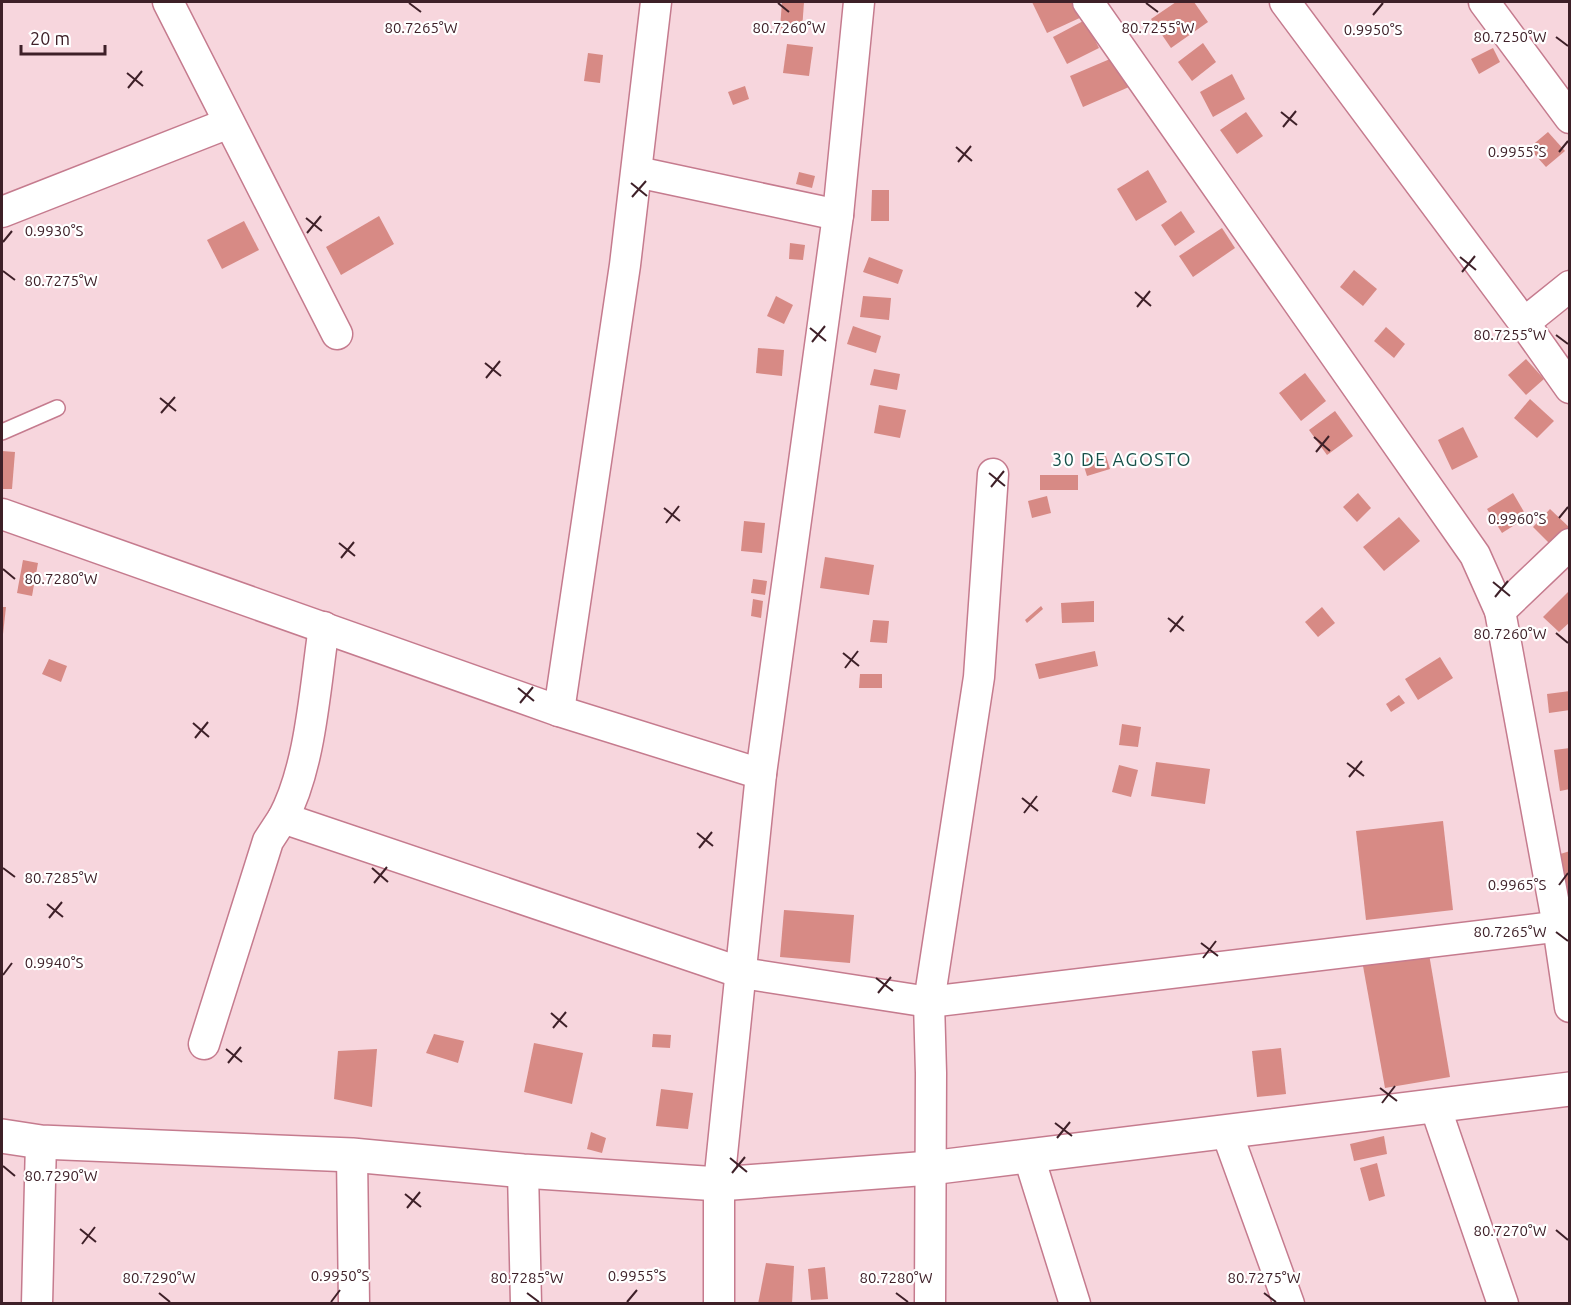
<svg xmlns="http://www.w3.org/2000/svg" width="1571" height="1305" font-family="Ubuntu,sans-serif">
<rect width="100%" height="100%" fill="#f7d6dd"/>
<!-- building -->
<g fill="#d78a85">
<path d="M782,2H804L802,30L780,28Z"/>
<path d="M1032,2H1077L1084,16L1047,33Z"/>
<path d="M1176,2H1194L1208,22L1171,48L1151,19Z"/>
<path d="M1085,20L1099,48L1067,64L1053,37Z"/>
<path d="M1203,43L1216,62L1192,81L1178,62Z"/>
<path d="M787,44L813,47L809,76L783,73Z"/>
<path d="M1493,48L1500,62L1479,74L1471,59Z"/>
<path d="M588,53L603,55L600,83L584,81Z"/>
<path d="M1117,56L1129,87L1083,107L1070,76Z"/>
<path d="M1232,74L1245,99L1213,117L1200,92Z"/>
<path d="M745,86L749,99L733,105L728,92Z"/>
<path d="M1246,112L1263,136L1237,154L1220,130Z"/>
<path d="M1548,132L1565,151L1546,167L1529,148Z"/>
<path d="M1148,170L1167,202L1136,221L1117,189Z"/>
<path d="M799,172L815,176L812,188L796,184Z"/>
<path d="M872,190H889V221H871Z"/>
<path d="M1181,211L1195,232L1175,246L1161,225Z"/>
<path d="M379,216L394,244L341,275L326,247Z"/>
<path d="M244,221L259,250L222,269L207,240Z"/>
<path d="M1222,228L1235,248L1193,277L1179,256Z"/>
<path d="M790,243L805,245L803,260L789,259Z"/>
<path d="M869,257L903,270L898,284L863,272Z"/>
<path d="M1354,270L1377,289L1363,306L1340,287Z"/>
<path d="M776,296L793,305L784,324L767,316Z"/>
<path d="M863,296L891,298L889,320L860,317Z"/>
<path d="M853,326L881,336L876,353L847,344Z"/>
<path d="M1386,327L1405,344L1394,358L1374,341Z"/>
<path d="M758,348L784,350L782,376L756,373Z"/>
<path d="M1526,359L1544,379L1526,395L1508,375Z"/>
<path d="M874,369L900,374L897,390L870,385Z"/>
<path d="M1305,373L1326,401L1301,421L1279,393Z"/>
<path d="M1530,399L1554,421L1537,438L1514,418Z"/>
<path d="M879,405L906,410L900,438L874,433Z"/>
<path d="M1335,411L1353,436L1327,455L1309,430Z"/>
<path d="M1463,427L1478,457L1452,470L1438,440Z"/>
<path d="M2,451L15,452L12,489H2Z"/>
<path d="M1105,453L1110,469L1087,476L1082,460Z"/>
<rect x="1040" y="475" width="38" height="15"/>
<path d="M1358,493L1371,508L1357,522L1343,507Z"/>
<path d="M1513,493L1527,517L1502,533L1487,509Z"/>
<path d="M1047,496L1051,513L1032,518L1028,501Z"/>
<path d="M1550,509L1570,528V531L1553,547L1533,527Z"/>
<path d="M1399,517L1420,541L1384,571L1363,547Z"/>
<path d="M744,521L765,523L762,553L741,551Z"/>
<path d="M825,557L874,565L869,595L820,588Z"/>
<path d="M23,560L38,563L32,596L17,593Z"/>
<path d="M753,579L767,581L765,595L751,593Z"/>
<path d="M1568,592L1570,622L1559,632L1543,617Z"/>
<path d="M753,599L763,601L761,618L751,616Z"/>
<path d="M1094,601V622L1062,623L1061,603Z"/>
<path d="M1041,606L1043,609L1027,623L1025,620Z"/>
<path d="M2,607H6L3,634H2Z"/>
<path d="M1322,607L1335,623L1318,637L1305,622Z"/>
<path d="M873,620L889,621L887,643L870,642Z"/>
<path d="M1095,651L1098,666L1039,679L1035,664Z"/>
<path d="M1440,657L1453,678L1418,700L1405,679Z"/>
<path d="M49,659L67,666L61,682L42,674Z"/>
<path d="M860,674H882V688H859Z"/>
<path d="M1570,691V710L1549,713L1547,694Z"/>
<path d="M1399,695L1405,703L1391,712L1386,704Z"/>
<path d="M1122,724L1141,727L1138,747L1119,745Z"/>
<path d="M1570,748V789L1560,791L1554,750Z"/>
<path d="M1156,762L1210,769L1205,804L1151,796Z"/>
<path d="M1119,765L1138,770L1131,797L1112,792Z"/>
<path d="M1443,821L1453,910L1366,920L1356,831Z"/>
<path d="M1570,851V891L1565,892L1557,855Z"/>
<path d="M784,910L854,915L850,963L780,957Z"/>
<path d="M1429,954L1450,1077L1385,1088L1363,966Z"/>
<path d="M434,1034L464,1041L458,1063L426,1053Z"/>
<path d="M653,1034L671,1035L670,1048L652,1047Z"/>
<path d="M534,1043L583,1053L572,1104L524,1092Z"/>
<path d="M1281,1048L1286,1094L1257,1097L1252,1051Z"/>
<path d="M377,1049L372,1107L334,1099L338,1051Z"/>
<path d="M661,1089L693,1093L688,1129L656,1126Z"/>
<path d="M591,1132L606,1138L602,1153L587,1149Z"/>
<path d="M1384,1136L1387,1154L1354,1161L1350,1144Z"/>
<path d="M1377,1163L1385,1196L1369,1201L1360,1168Z"/>
<path d="M766,1263L794,1266L792,1304H758Z"/>
<path d="M825,1267L828,1299L811,1300L808,1269Z"/>
</g>
<g fill="none" stroke-linecap="round" stroke-linejoin="round">
<defs>
<path id="lane" d="M2,432L57,408"/>
<g id="street">
<path d="M168,2L337,334"/>
<path d="M1088,2L1475,555L1500,611L1558,926L1570,1007"/>
<path d="M1285,2L1524,323L1570,388"/>
<path d="M1484,2L1570,118"/>
<path d="M637,172L838,215"/>
<path d="M2,212L229,123"/>
<path d="M1524,323L1570,286"/>
<path d="M2,514L559,711L761,774"/>
<path d="M1500,611L1570,544"/>
<path d="M324,627C315,686 311,766 283,818L742,973L929,1002L1570,925"/>
<path d="M559,711L625,265L656,2"/>
<path d="M204,1044L268,841L283,818"/>
<path d="M1435,1106L1503,1304"/>
<path d="M1227,1133L1289,1304"/>
<path d="M352,1155L354,1304"/>
<path d="M1029,1157L1075,1304"/>
<path d="M523,1171L526,1304"/>
<path d="M37,1304L41,1142"/>
<path d="M719,1304V1184L761,774L838,215L859,2"/>
<path d="M930,1304L931,1073L929,1002L979,677L993,474"/>
</g>
<path id="secondary" d="M2,1136L41,1142L352,1155L523,1171L719,1184L930,1168L1570,1089"/>
</defs>
<!-- lane casing -->
<use href="#lane" stroke="#c57b8e" stroke-width="18"/>
<!-- street casing -->
<use href="#street" stroke="#c57b8e" stroke-width="33"/>
<!-- secondary casing -->
<use href="#secondary" stroke="#c57b8e" stroke-width="36"/>
<!-- lane -->
<use href="#lane" stroke="#fff" stroke-width="15"/>
<!-- street -->
<use href="#street" stroke="#fff" stroke-width="30"/>
<!-- secondary -->
<use href="#secondary" stroke="#fff" stroke-width="33"/>
</g>
<!-- ticks -->
<path fill="none" stroke="#3e2028" stroke-width="2" d="M409,3L421,12M778,3L789,12M1146,3L1158,12M1373,15L1383,3M1556,37L1568,46M127,73L143,86M128,88L142,71M1281,112L1297,125M1283,127L1296,111M956,147L972,161M1559,152L1568,141M958,162L971,146M631,183L647,196M632,197L646,181M306,218L322,231M307,233L321,216M3,242L12,231M1460,257L1476,270M3,271L15,280M1462,272L1475,256M1135,292L1151,306M1137,307L1150,291M810,328L826,341M1556,335L1568,344M812,342L825,326M485,363L501,376M486,378L500,361M160,398L176,411M161,413L175,397M1314,437L1330,451M1316,452L1329,436M989,473L1005,486M991,487L1004,471M664,508L680,521M1559,518L1568,507M666,523L679,506M339,543L355,556M341,558L354,542M3,569L15,579M1493,582L1510,596M1495,597L1508,581M1168,618L1184,631M1170,632L1183,616M1556,633L1568,643M843,653L859,666M845,668L858,651M518,688L534,701M520,703L533,687M193,723L209,737M195,738L208,722M1347,763L1364,776M1349,777L1362,761M1022,798L1038,811M1024,813L1037,796M697,833L713,846M699,848L712,832M3,868L15,877M372,868L388,882M374,883L387,867M1559,885L1568,873M47,904L63,917M49,918L62,902M1556,932L1568,941M1201,943L1218,956M1203,958L1216,941M3,975L12,963M876,978L893,991M878,993L891,977M551,1013L567,1027M553,1028L566,1012M226,1049L242,1062M228,1063L241,1047M1380,1088L1397,1101M1382,1103L1395,1086M1055,1123L1072,1136M1057,1138L1070,1122M730,1158L747,1172M3,1166L15,1176M732,1173L745,1157M405,1194L421,1207M407,1208L420,1192M80,1229L96,1242M1556,1230L1568,1240M82,1244L95,1227M159,1293L170,1302M527,1293L539,1302M896,1293L908,1302M1264,1293L1276,1302M331,1302L340,1290M627,1302L637,1290"/>
<g text-anchor="middle" stroke-width="4.5" stroke-linejoin="round" paint-order="stroke">
<!-- neighbourhood labels -->
<g font-size="18" letter-spacing="1.5" fill="#165049" stroke="#fff">
<text x="1122" y="466">30 DE AGOSTO</text>
</g>
</g>
<g font-size="15" text-anchor="middle" fill="#3e2028" stroke="#fff" stroke-width="4.5" stroke-linejoin="round" paint-order="stroke">
<text x="421" y="33">80.7265°W</text>
<text x="789" y="33">80.7260°W</text>
<text x="1158" y="33">80.7255°W</text>
<text x="1373" y="35">0.9950°S</text>
<text x="1510" y="42">80.7250°W</text>
<text x="1517" y="157">0.9955°S</text>
<text x="54" y="236">0.9930°S</text>
<text x="61" y="286">80.7275°W</text>
<text x="1510" y="340">80.7255°W</text>
<text x="1517" y="524">0.9960°S</text>
<text x="61" y="584">80.7280°W</text>
<text x="1510" y="639">80.7260°W</text>
<text x="61" y="883">80.7285°W</text>
<text x="1517" y="890">0.9965°S</text>
<text x="1510" y="937">80.7265°W</text>
<text x="54" y="968">0.9940°S</text>
<text x="61" y="1181">80.7290°W</text>
<text x="1510" y="1236">80.7270°W</text>
<text x="340" y="1281">0.9950°S</text>
<text x="637" y="1281">0.9955°S</text>
<text x="159" y="1283">80.7290°W</text>
<text x="527" y="1283">80.7285°W</text>
<text x="896" y="1283">80.7280°W</text>
<text x="1264" y="1283">80.7275°W</text>
</g>
<!-- border -->
<rect width="1571" height="1305" fill="none" stroke="#3e2028" stroke-width="6"/>
<!-- scale -->
<path d="M21 45v9h84v-9" fill="none" stroke="#3e2028" stroke-width="3"/>
<text x="30" y="45" font-size="18" fill="#3e2028" stroke="#ffffff" stroke-width="4.5" paint-order="stroke">20 m</text>
</svg>
